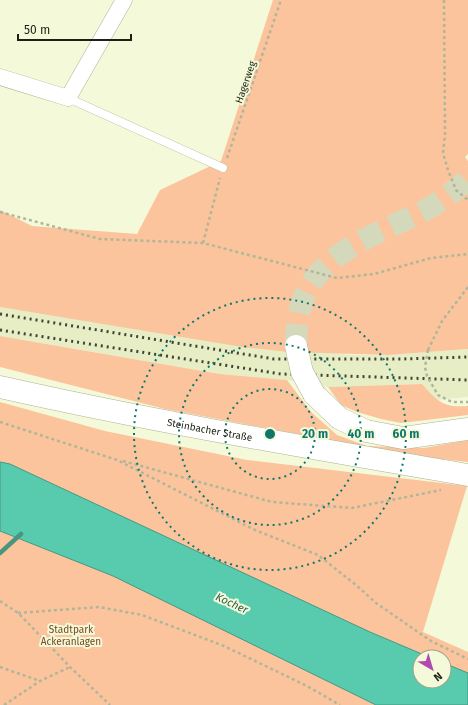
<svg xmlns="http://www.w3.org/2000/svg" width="468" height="705" font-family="'Fira Sans',sans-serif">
<rect width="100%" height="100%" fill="#f4fad9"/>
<!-- built -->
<path fill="#e7eec6" d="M0,307L119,325L351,355H388L468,349V397L436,400L422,384L328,387L287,380L220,374L0,336Z"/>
<!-- green -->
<g fill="#fbc49d">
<path d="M273,0H468V154L465,157L468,161V349L388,355L288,352L242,347L0,307V210L32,226L137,234L160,190L221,161Z"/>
<path d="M0,336L220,374L287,380L311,412L337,435L367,446L424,448L468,440V462L370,451L303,435L165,409L0,367Z"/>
<path d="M422,384C438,402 444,408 468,406V415L401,423L381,419L357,412L341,405L328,387Z"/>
<path d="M0,402L105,431L247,460L467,486L423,632L468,652V673L444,663V657H429L370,632L10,464L0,462Z"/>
<path d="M0,531L113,575L376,705H0Z"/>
</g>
<!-- water -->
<path fill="#58caae" stroke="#479780" d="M0,462L10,464L370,632L429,657H420V681H444V663L468,673V705H376L113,576L0,531Z"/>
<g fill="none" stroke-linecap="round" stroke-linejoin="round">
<!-- stream -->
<path stroke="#479780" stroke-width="4.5" d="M0,553L21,534"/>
<!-- secondary-tunnel -->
<path stroke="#d4d9bb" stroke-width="22" stroke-dasharray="22 11" stroke-linecap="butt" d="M296,346C296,324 299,301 312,282C338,244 390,229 429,208C443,200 456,190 468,179"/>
<defs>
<path id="lane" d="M68,98L223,168"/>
<path id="street" d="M0,77L68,98L124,0"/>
<g id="secondary">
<path id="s1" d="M0,387C155,422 312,448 468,475"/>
<path d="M314,394L339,418L366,431L403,438L468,429"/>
</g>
</defs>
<!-- lane casing -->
<use href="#lane" stroke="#acb292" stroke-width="9"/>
<!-- street casing -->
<use href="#street" stroke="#acb292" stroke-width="17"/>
<!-- secondary casing -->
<use href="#secondary" stroke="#acb292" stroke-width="23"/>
<!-- path -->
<g stroke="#b1b69b" stroke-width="2.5" stroke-dasharray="3 3" stroke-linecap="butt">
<path d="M444,0L445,134L443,153L448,170L456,190L468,200"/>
<path d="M227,158L281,0"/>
<path d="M0,212L100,239L203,243L337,278L374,274L431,258L468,254"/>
<path d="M203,243L220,178"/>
<path d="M428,350L442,321L468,287"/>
<path d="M0,422L117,460L255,530L318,555L356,585L376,603L431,641L468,659"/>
<path d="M123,461L272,502L352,508L441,490"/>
<path d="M0,601L18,613L27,622L70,667L110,705"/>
<path d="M18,613L99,607L142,615L224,646L307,686L340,705"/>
<path d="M0,667L40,681"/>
<path d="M4,705L40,681L70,667"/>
</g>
<!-- lane -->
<use href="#lane" stroke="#fff" stroke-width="8"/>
<!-- street -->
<use href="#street" stroke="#fff" stroke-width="16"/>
<!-- secondary -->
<use href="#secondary" stroke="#fff" stroke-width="22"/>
<!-- rail -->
<g stroke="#414435" stroke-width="3" stroke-dasharray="2 4" stroke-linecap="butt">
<path d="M0,314L274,359H401L468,357"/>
<path d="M0,330L281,374L468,380"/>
</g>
<defs>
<path id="secondary-bridge" d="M296,346L302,372L314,394"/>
</defs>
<!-- secondary-bridge casing -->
<use href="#secondary-bridge" stroke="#acb292" stroke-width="23" stroke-linecap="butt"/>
<!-- path-bridge -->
<path stroke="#b1b69b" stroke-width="2.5" stroke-dasharray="3 3" stroke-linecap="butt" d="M428,350L425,367L427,376L438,395L452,402H468"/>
<!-- secondary-bridge -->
<use href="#secondary-bridge" stroke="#fff" stroke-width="22"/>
</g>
<!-- distance rings -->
<g fill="none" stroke="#0f766e" stroke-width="2" stroke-dasharray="2 4">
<circle cx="270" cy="434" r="45"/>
<circle cx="270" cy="434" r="91"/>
<circle cx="270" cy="434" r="136"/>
</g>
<g text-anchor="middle" stroke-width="4" stroke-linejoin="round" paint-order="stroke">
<!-- street labels -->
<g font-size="10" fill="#1e2014" stroke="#f4fad9">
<text transform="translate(245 82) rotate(-71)" y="4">Hagerweg</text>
<text dy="4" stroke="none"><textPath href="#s1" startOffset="214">Steinbacher Straße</textPath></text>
</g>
<!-- park labels -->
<g font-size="10" fill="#774720" stroke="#f4fad9">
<text x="71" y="633">Stadtpark<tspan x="71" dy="12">Ackeranlagen</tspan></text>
</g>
<!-- water labels -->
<g font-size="11" font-style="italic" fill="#2c5c50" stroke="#f4fad9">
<text transform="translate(232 603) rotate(25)" y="4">Kocher</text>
</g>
</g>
<circle cx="270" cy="434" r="6" fill="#0f766e" stroke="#f4fad9" stroke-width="2"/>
<g font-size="12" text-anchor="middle" font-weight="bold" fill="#0f766e" stroke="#f4fad9" stroke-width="4" stroke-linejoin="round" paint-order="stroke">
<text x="315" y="438">20 m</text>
<text x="361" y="438">40 m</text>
<text x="406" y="438">60 m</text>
</g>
<!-- north arrow -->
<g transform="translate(432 669) rotate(142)"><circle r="19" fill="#f4fad9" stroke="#9ea38a"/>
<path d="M0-3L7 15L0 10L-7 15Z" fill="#b14aad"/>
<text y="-6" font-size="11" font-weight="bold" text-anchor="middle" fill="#1e2014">N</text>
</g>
<!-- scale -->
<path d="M18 34v6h113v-6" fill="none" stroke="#1e2014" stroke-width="2"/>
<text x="24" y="34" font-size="12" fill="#1e2014" stroke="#f4fad9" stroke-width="3" paint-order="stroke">50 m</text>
</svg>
